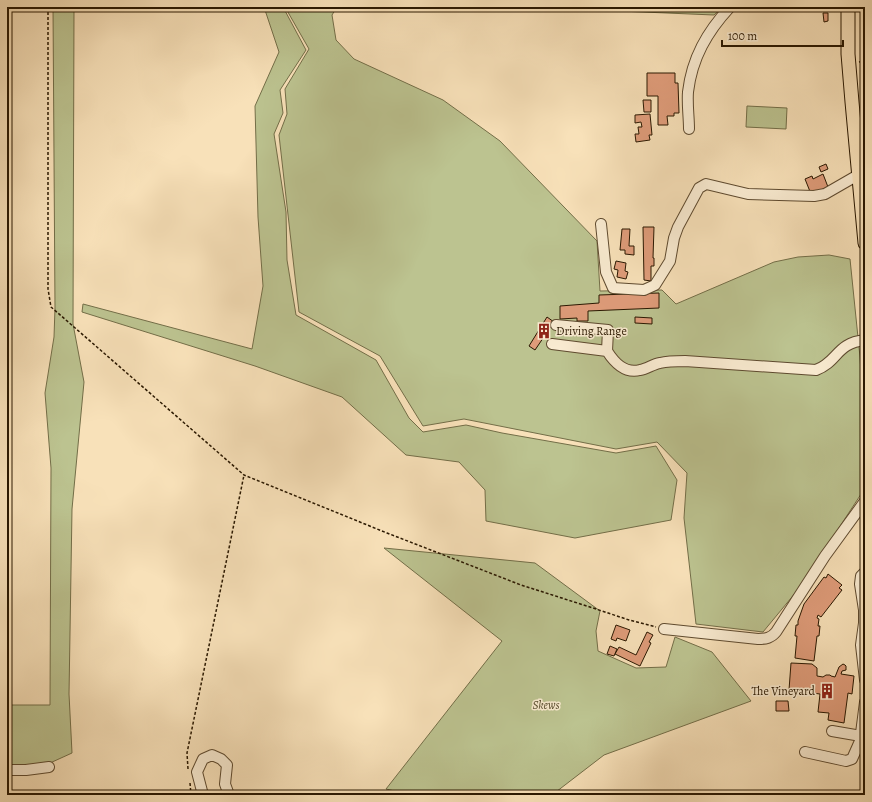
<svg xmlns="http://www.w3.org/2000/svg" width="872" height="802" font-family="Alegreya,serif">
<rect width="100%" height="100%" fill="#f8e1b9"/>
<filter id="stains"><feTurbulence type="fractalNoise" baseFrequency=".005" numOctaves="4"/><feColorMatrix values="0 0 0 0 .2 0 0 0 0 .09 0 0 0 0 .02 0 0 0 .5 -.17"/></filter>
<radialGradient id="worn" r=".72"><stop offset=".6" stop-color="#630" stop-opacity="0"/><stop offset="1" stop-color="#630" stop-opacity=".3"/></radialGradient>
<!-- green -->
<g fill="#bcc390" stroke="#736e48">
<path d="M53,7H74L73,324L84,382L72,509L69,694L72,753L50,763L27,766L7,767V705H50L51,468L45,393L54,337L55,308Z"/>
<path d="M263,7H283L306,50L280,90L283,113L274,134L286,212L287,260L296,315L376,360L409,418L423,432L466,425L502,433L616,453L656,446L677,480L671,520L575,538L486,521L485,490L459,462L406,455L342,397L255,366L82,312L83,304L252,349L263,286L258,217L255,106L279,52L265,10Z"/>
<path d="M285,7H337L332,15L336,40L354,59L443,100L500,141L597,241L600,291L662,290L676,304L774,262L798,257L829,255L850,259L860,357L865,434V488L801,586L763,632L696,624L684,518L687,473L657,442L616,449L464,419L423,426L380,356L299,312L279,135L287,114L285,89L309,49Z"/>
<path d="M525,7H723L714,15Z"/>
<path d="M747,106L787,108L786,129L746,127Z"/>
<path d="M384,548L535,563L600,611L596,631L598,651L636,668L666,667L675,637L712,652L751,701L604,755L552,795H412L386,789L502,641Z"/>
</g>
<!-- building -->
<g fill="#df9c7a" stroke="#2a1801">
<path d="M823,13H828V21L824,22Z"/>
<path d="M647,73H675V83H678L679,113H674V116H667L668,125H658V96H647Z"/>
<path d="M643,100H651V112H644Z"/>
<path d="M650,114L652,135H649L650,140L636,142L635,134H639L638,127H642L641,122L635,123V115Z"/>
<path d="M826,164L828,169L821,172L819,167Z"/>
<path d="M823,174L828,187L811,194L805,179L812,176L813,179Z"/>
<path d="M643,227H654L653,258H654V266H651V281L644,280Z"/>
<path d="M622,229H630L629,246H634V255L625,254V250H620Z"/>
<path d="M616,261L626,263L625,271L628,272L626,279L617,277L618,270L614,269Z"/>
<path d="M659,293V308L588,311V321H577V318L560,319V306L599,303V295Z"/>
<path d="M547,317L554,322L535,350L529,346Z"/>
<path d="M635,317L652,318V324L635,323Z"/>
<path d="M828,574L842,585L839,588L842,590L821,617L818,615L817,618L819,619L818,626H820L819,636H817L814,661L795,658L797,636H795L796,625H798V621L804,604L824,577L826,578Z"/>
<path d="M616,625L630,630L626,641L617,638L616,641L611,639Z"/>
<path d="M647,632L653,635L649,642L651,643L640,666L615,654L619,647L636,655Z"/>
<path d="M610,646L617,649L614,656L607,654Z"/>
<path d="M791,663L812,664L817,668V676L823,677L826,675H830L831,676L835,677L839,667L843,664L845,665L846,666V670L842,671L841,674L854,676L852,694L848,693L844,723L828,720L829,713L818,712L820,694L789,690Z"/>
<path d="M776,701H788L789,711H776Z"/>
</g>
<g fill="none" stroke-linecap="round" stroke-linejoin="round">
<defs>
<g id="minor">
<path d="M689,129C689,117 687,104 688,92C692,58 707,32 730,7"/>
<path d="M601,224L606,272L613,288L644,290L655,285L670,261L674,238L678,227L699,188L706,184L748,194L814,196L825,194L858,175"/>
<path d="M556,325L608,330L607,351"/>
<path d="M552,344L607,351C614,362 624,374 640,370C647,369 653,364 660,363C668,361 677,361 685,361L816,370C838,362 836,343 865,340"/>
<path d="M865,572L861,576L860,584L864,610V623L861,645L865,680"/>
<path d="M664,629L758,639C766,639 771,638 776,632L825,556L865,501"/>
<path d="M832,731L861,736"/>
<path d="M805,752L846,761L852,759L860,741L865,702"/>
<path d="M7,770H26L49,767"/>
<path d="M203,795L197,772L203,759L212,755L221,759L227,765L225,784L229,795"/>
</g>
<path id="major" d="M848,7V54L852,102L865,243"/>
</defs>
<!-- minor casing -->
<use href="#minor" stroke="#5e4a2f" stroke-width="12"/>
<!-- major casing -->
<use href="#major" stroke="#2a1801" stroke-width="15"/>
<!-- path -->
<g stroke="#2a1801" stroke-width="1.5" stroke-dasharray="3 2" stroke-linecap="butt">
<path d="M48,7V289L51,307L244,475L387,533L521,585L593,608L629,620L656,627"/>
<path d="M859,62L865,61"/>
<path d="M188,769L187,753L244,475"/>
<path d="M190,783L191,795"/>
</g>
<!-- minor -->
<use href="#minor" stroke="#faecd2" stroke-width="10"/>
<!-- major -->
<use href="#major" stroke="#f8e1b9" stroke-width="13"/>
</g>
<!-- icons -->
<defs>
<symbol id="building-bare" viewBox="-9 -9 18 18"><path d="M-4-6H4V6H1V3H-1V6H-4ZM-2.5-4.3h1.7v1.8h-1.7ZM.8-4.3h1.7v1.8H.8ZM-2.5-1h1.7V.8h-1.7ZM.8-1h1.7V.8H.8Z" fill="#8f2418" stroke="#faecd2" stroke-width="2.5" paint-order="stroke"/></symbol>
</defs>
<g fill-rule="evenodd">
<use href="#building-bare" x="533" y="320" width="22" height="22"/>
<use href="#building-bare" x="816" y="680" width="22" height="22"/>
</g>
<g text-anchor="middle" stroke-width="3" stroke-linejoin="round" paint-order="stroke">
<!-- poi labels -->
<g font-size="12" fill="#2a1801" stroke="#faecd2" text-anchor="start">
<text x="556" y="335">Driving Range</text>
<text x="815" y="695" text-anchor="end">The Vineyard</text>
</g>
<!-- park labels -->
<g font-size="12" font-style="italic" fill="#564b2c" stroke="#faecd2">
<text x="546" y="709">Skews</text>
</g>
</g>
<!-- margin -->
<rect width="872" height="802" fill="none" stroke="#f8e1b9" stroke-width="24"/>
<rect x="8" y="8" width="856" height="786" fill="none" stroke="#2a1801" stroke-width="2"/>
<rect x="12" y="12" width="848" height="778" fill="none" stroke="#2a1801"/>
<!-- scale -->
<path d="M722 40v6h121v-6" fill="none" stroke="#2a1801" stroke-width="2"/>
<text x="728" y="40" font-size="12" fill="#2a1801" stroke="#faecd2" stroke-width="3" paint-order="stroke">100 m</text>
<rect width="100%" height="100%" filter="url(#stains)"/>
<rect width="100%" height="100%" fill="url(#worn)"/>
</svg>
